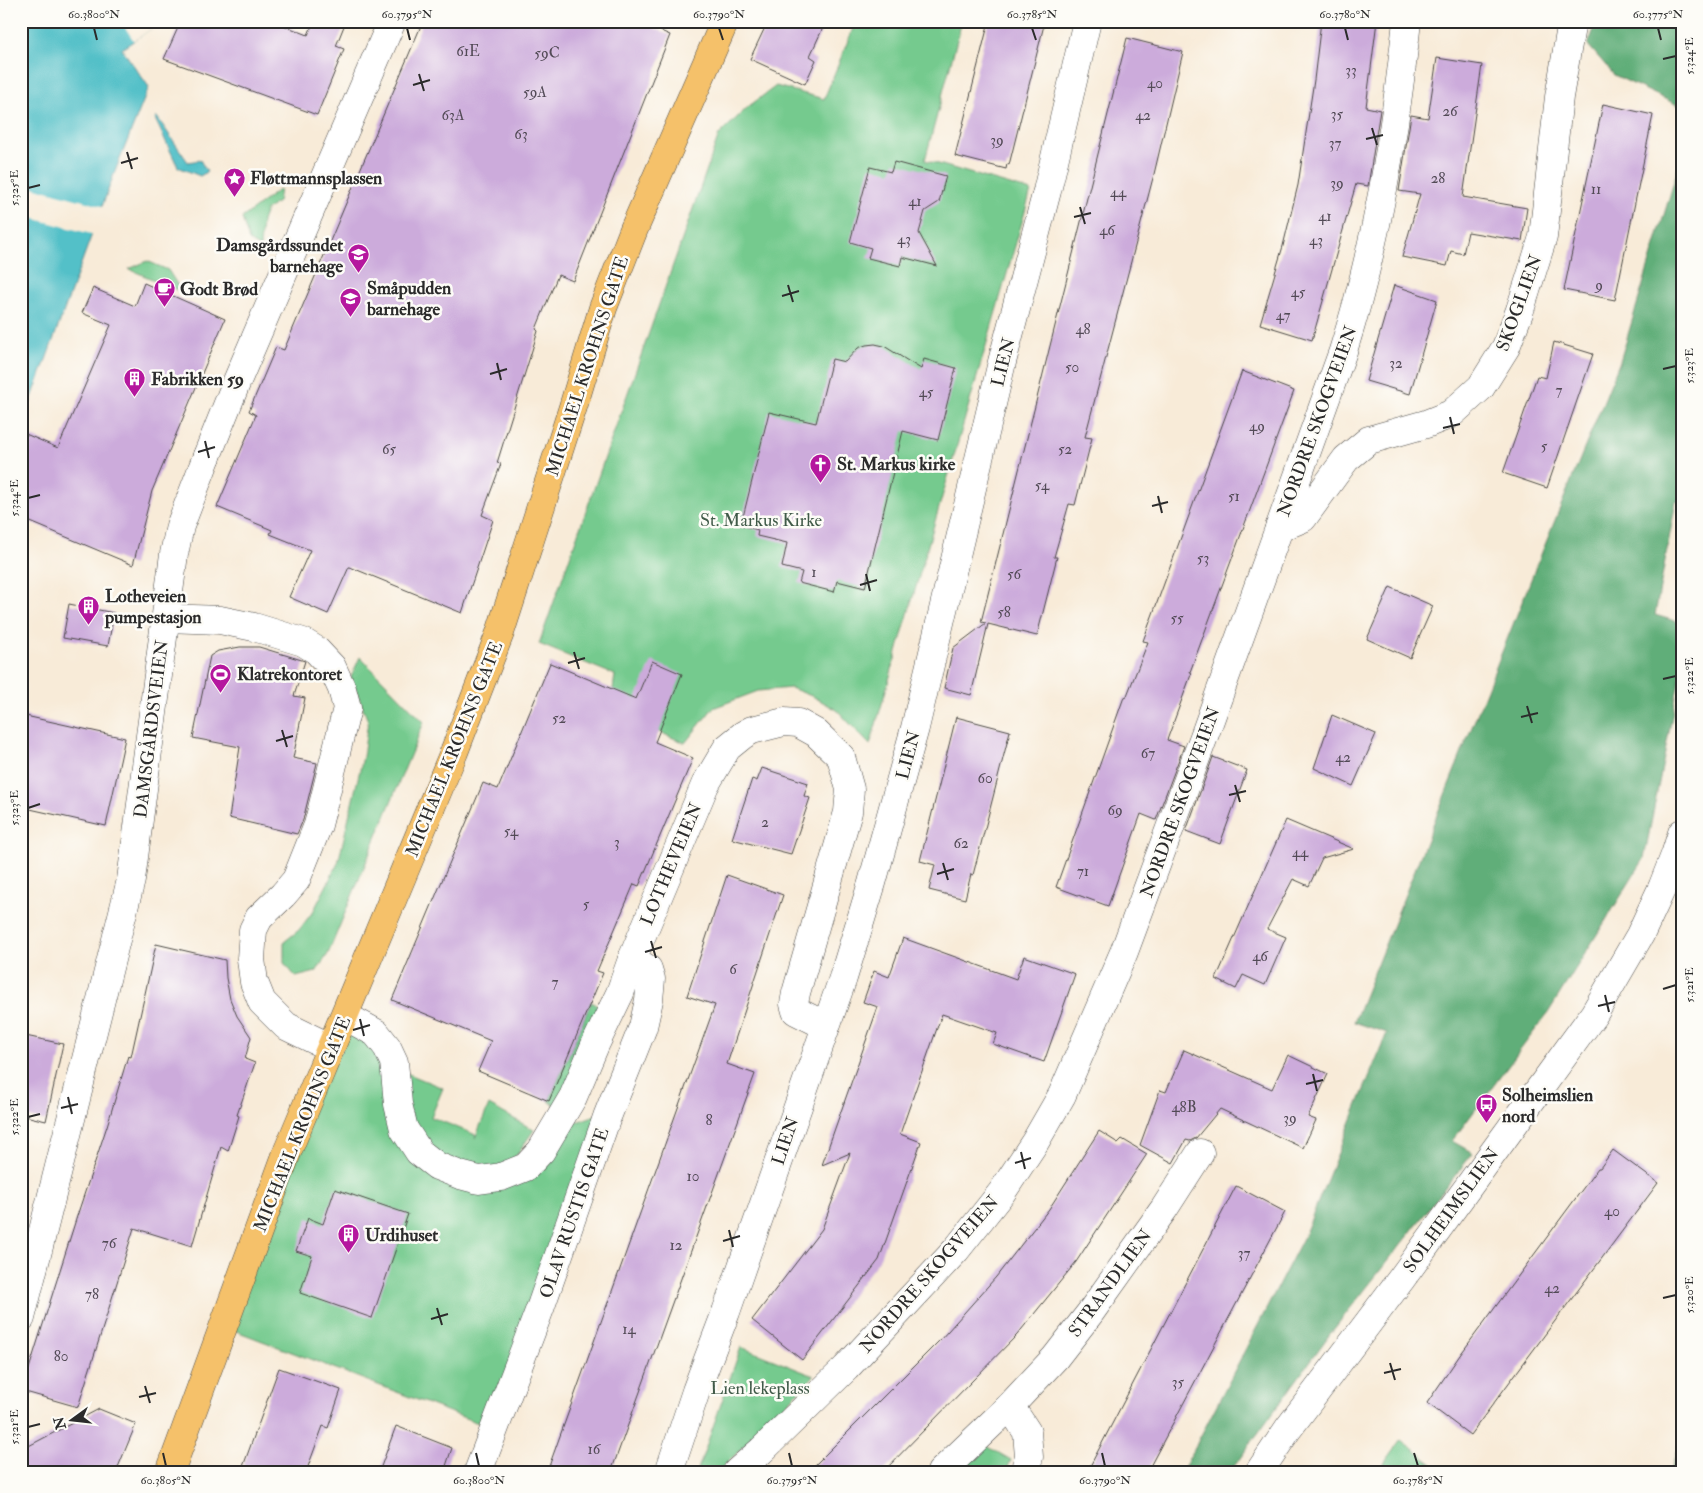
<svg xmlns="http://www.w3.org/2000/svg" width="1703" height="1493" font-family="'IM FELL Double Pica',serif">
<rect width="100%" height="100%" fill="#fdfcf7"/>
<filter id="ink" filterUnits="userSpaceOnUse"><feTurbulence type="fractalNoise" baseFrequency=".02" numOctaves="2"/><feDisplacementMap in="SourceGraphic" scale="10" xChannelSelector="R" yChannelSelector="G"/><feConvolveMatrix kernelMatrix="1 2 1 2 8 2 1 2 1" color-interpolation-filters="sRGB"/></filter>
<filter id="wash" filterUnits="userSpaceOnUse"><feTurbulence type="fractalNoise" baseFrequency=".0096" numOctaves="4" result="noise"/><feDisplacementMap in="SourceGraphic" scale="20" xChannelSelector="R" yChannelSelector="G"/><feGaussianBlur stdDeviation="1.12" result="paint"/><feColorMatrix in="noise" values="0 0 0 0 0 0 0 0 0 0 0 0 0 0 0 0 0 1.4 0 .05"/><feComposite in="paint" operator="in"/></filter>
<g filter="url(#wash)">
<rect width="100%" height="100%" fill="#f8ebd8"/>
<!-- green -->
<g fill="#75ca8e" stroke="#507a5c">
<path d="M856,21H962L925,160L1031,191L870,745L837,710L814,697L791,688L758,691L713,708L685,743L610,711L615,675L539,644L719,135L749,106L776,86L824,99Z"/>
<path d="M280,189L278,202L266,210L262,221L260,248L249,241L242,218Z"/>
<path d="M147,261L168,270L182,292L129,269Z"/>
<path d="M360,657L424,722L328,954L316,972L296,977L284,963V942L299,930L314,910L338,863L363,757L368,721L351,677Z"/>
<path d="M591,1002L608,1010L561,1110L549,1101Z"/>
<path d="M345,1016L394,1068L443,1088L431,1117L476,1135L475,1138L489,1105L534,1130L502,1176L554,1130L610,1110L494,1429L223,1326Z"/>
<path d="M741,1347L814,1376L718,1472H697Z"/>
<path d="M1401,1440L1434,1465L1429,1472H1378Z"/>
<path d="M985,1445L1011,1460L1006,1472H958Z"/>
</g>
<!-- forest -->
<g fill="#60ae79" stroke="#466c52">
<path d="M1597,21H1682V107L1614,75L1588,45Z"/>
<path d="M1682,155V502L1676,501L1655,615L1682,623V666L1644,859L1548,1013L1452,1141L1473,1153L1330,1334L1230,1472H1182L1304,1236L1387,1033L1354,1022L1540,557L1620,361Z"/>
<path d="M1682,1430V1472H1671Z"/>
</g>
<!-- water -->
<g fill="#52c0c8" stroke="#3e767a">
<path d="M21,21H162L122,49L149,87L114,174L21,428Z"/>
<path d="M157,117L188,162L200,160L207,172L200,176L178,167L155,119Z"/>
</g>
<!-- pier -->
<g fill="#f8ebd8">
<path d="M121,21H150L154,27L134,41Z"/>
<path d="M21,184L105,207L95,235L21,215Z"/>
</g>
<g id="blocks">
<!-- building -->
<g fill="#ccabdb">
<path d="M181,21H273L308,35L314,21H346L336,46L344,49L317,115L164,59Z"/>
<path d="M423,21H638L670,35L573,281L558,275L536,329L538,331L497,463L501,464L482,515L493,520L462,613L350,567H349L328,614L289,597L310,550L270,534L272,530L217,507L256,415L249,411L276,347L284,350Z"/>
<path d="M768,21H826L810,56L816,60L805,84L750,59Z"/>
<path d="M989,21H1045L1009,165L1007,164L1006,169L955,156Z"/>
<path d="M1321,21H1377L1366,107L1380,110L1368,186L1356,184L1312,340L1260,324L1283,246L1298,185L1314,80Z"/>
<path d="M1127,38L1183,52L1154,174L1085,437L1092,438L1075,505L1069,504L1054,557H1057L1037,636L988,624L971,695L944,688L953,648L986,623L981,622Z"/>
<path d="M1437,58L1482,65L1463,197L1527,208L1522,241L1468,232L1463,254L1451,251L1447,266L1402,257L1420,194L1399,191L1411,115L1428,118Z"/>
<path d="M1603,104L1653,115L1615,300L1564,290Z"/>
<path d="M894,162L946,176L939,202L925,211L919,233L937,266L902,257L900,266L868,258L871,248L850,242L870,167L891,172Z"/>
<path d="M144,283L225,319L152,491L133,565L21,518V432L58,448L111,325L82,313L93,288L135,306Z"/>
<path d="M1394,285L1437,300L1410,394L1366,381Z"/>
<path d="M1554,342L1593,354L1547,488L1503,473L1537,376L1546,378Z"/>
<path d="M875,344L884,346L921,369L924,359L956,368L938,440L903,431L865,588L837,581L834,592L799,583L802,572L782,567L787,543L757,536L758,530L741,525L769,412L816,423L832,359L845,362L858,348L866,345Z"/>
<path d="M1242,371L1294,391L1190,672H1192L1167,740L1184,746L1156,820L1141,814L1108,906L1056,887L1124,697L1126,698L1148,642L1143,641Z"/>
<path d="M1390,587L1433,606L1410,658L1367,639Z"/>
<path d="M69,604L114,613L108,646L63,638Z"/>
<path d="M240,647H259L305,661L294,696L305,698L293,758L317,763L303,820L297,834L229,818L240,747L193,738L210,656L218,651Z"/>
<path d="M652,661L682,674L655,742L693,758L639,886L634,884L597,971L603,973L549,1101L478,1071L491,1041L392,1000L483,783L498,789L550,663L636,699Z"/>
<path d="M21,715L125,738L106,826L21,807Z"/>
<path d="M1332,715L1376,734L1353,786L1314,768Z"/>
<path d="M956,717L1010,731L973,875L971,874L965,899L929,890L935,865L920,861Z"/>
<path d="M1213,757L1247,770L1220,844L1186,831Z"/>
<path d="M762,768L808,783L804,796L810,798L791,854L732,839L752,779L757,781Z"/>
<path d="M1286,820L1354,849L1322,858L1309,886L1293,879L1267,929L1286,937L1265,985L1243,975L1236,989L1216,979Z"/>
<path d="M727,875L783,895L727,1064L755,1074L611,1472H547L715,1005L687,996Z"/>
<path d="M903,938L1016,979L1024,956L1075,974L1044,1062L993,1044L997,1033L942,1014L900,1134L921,1142L879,1260L802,1360L752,1320L822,1229L850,1153L822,1165L878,1007L863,1002L874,971L889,977Z"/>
<path d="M156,944L225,960L226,978L230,999L237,1016L251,1037L245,1059L255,1063L237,1115L239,1116L228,1151L221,1147L192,1246L134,1228L78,1407L22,1391L78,1213L107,1126L128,1056L131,1057Z"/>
<path d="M21,1035L63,1044L46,1121L21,1115Z"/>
<path d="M1184,1050L1272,1089L1288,1055L1328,1074L1308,1117L1316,1120L1303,1148L1220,1109L1196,1138L1190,1141L1186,1140L1173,1163L1140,1145L1160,1090L1166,1092Z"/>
<path d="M1099,1131L1118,1143L1122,1139L1147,1154L1076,1262L1017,1335L883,1472H808L940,1340L996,1277L1049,1209Z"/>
<path d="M1613,1150L1658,1183L1470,1435L1427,1403L1460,1355L1598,1168H1600Z"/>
<path d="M1236,1186L1285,1212L1147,1472H1087Z"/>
<path d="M335,1189L408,1214L372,1318L300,1293L312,1256L296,1251L308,1218L323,1224Z"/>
<path d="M279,1368L341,1390L328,1428L323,1426L306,1472H241Z"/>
<path d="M99,1409L136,1424L116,1472H21V1450Z"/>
<path d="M396,1426L452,1448L444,1472H379Z"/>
</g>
</g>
</g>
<g filter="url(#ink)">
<use href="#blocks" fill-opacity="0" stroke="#4a4845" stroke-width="1"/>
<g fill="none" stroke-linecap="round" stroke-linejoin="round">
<defs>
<g id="minor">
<path d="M207,456L237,381L392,21"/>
<path d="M1279,528L1303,518L1346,459L1369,440L1426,424L1451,414L1481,387L1506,347L1520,310L1543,237L1559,97L1572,21"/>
<path d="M345,1016L376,1033L387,1047L394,1062L398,1104L404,1129L419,1152L437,1166L460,1175L479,1180L501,1177L526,1167L541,1151L573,1097L595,1045L620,993L632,959L705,785L727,748L743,735L752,730L784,722L798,723L816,733L841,757L850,789L848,812L796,993L794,1004L796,1011L826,1026"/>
<path d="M1010,1406L1027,1432L1029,1457L1024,1472"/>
<path d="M478,1472L541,1306L607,1117L643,1027L649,1000L651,979L648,969L632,959"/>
<path d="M669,1472L696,1391L726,1312L843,978L872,883L915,728L1002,362L1047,191L1087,21"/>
<path d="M737,1472L761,1451L846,1368L956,1250L1002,1192L1035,1142L1062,1095L1124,952L1206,731L1343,351C1377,244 1395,133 1407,21"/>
<path d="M941,1472L1010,1406L1055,1358L1090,1313L1164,1209L1200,1153"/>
</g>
<g id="tertiary">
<path d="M166,618L220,620L254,627L303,642L316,650L332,667L342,689L347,708L318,825L296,880L283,895L259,918L253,930L251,959L254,982L262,1002L286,1026L331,1048"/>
<path d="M21,1318L131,880L174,554L180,526L207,456"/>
<path d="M1259,1472L1288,1429L1402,1278L1594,1014L1640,935L1662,888L1675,855L1682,833"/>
</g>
<path id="primary" d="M170,1472L288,1150L454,752L500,633L573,407L603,308L634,229L725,21"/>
</defs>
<!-- minor casing -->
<use href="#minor" stroke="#4a4845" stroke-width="29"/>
<!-- tertiary casing -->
<use href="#tertiary" stroke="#4a4845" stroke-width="29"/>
<!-- primary casing -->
<use href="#primary" stroke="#4a4845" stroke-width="29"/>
<!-- minor -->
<use href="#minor" stroke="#fff" stroke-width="28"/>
<!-- tertiary -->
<use href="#tertiary" stroke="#fff" stroke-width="28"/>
<!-- primary -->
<use href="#primary" stroke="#f5c16b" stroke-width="28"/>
</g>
</g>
<!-- ticks -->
<path fill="none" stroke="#2b2b2b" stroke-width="2" d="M94,28L97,40M407,28L410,40M719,28L723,40M1032,28L1036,40M1345,28L1348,40M1658,28L1661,40M1663,59L1676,56M419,74L424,91M413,85L430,80M1372,128L1377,145M1366,139L1383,135M127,152L132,169M121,163L138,158M28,188L40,185M1080,207L1085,224M1074,217L1091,213M788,285L793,302M782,296L799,291M497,363L501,380M1663,369L1676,366M490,374L507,369M1450,417L1454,434M1443,428L1460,424M205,441L209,458M198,452L215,447M1158,496L1162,513M28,498L40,495M1152,506L1168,502M866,574L870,591M860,585L877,580M574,652L579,669M568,663L585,658M1663,679L1676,676M1527,706L1532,723M1521,717L1538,713M282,730L287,747M276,741L293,736M1235,785L1240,802M1229,795L1246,791M28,808L40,804M943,863L948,880M937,874L954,869M651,941L656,958M645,952L662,947M1663,989L1676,985M1605,995L1609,1012M1598,1006L1615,1002M360,1019L364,1036M353,1030L370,1025M1313,1074L1317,1091M1306,1084L1323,1080M68,1097L72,1114M61,1108L78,1104M28,1117L40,1114M1021,1152L1025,1169M1015,1163L1031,1158M729,1230L733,1247M723,1241L740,1236M1663,1298L1676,1295M437,1308L442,1325M431,1319L448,1314M1390,1363L1395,1380M1384,1373L1401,1369M145,1386L150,1403M139,1397L156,1393M28,1427L40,1424M163,1453L166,1466M476,1453L479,1466M789,1453L792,1466M1102,1453L1105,1466M1414,1453L1418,1466"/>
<!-- icons -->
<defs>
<symbol id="sight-pin" viewBox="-11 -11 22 30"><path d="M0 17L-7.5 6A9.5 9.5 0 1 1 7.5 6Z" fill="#b5179e" stroke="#fdfcf7"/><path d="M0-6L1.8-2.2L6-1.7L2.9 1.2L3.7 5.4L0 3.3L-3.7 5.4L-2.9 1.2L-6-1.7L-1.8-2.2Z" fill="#fff"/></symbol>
<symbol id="school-pin" viewBox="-11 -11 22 30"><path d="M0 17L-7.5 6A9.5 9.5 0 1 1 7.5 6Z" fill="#b5179e" stroke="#fdfcf7"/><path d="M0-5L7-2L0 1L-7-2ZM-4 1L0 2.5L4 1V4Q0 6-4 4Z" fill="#fff"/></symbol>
<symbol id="cafe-pin" viewBox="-11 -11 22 30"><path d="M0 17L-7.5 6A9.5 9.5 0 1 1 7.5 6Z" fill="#b5179e" stroke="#fdfcf7"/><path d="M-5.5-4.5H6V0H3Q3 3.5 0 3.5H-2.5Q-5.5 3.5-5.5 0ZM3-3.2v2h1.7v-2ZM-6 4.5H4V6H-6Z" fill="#fff"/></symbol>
<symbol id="building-pin" viewBox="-11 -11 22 30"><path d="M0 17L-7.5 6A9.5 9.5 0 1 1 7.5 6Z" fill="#b5179e" stroke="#fdfcf7"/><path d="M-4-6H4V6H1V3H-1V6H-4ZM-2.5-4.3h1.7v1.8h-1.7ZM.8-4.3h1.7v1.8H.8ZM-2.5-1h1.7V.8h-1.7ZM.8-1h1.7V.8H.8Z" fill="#fff"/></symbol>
<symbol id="church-pin" viewBox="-11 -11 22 30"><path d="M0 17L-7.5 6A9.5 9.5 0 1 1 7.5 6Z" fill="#b5179e" stroke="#fdfcf7"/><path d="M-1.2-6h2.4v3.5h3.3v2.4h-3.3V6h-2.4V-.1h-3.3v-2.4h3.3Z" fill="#fff"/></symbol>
<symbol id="stadium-pin" viewBox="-11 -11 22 30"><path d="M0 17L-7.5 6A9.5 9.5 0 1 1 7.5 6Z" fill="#b5179e" stroke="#fdfcf7"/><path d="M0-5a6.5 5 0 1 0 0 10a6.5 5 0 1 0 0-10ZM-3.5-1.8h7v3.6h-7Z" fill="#fff"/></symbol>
<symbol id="bus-pin" viewBox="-11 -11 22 30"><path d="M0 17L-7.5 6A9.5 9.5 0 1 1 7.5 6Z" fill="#b5179e" stroke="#fdfcf7"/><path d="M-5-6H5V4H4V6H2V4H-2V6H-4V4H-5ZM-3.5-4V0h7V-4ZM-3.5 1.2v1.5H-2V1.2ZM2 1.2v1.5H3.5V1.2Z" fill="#fff"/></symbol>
</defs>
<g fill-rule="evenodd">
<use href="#sight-pin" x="222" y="166" width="25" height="34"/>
<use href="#school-pin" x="346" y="242" width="25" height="34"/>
<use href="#cafe-pin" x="152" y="276" width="25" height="34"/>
<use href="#school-pin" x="338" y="286" width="25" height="34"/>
<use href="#building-pin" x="122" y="366" width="25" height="34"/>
<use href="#church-pin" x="808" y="452" width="25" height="34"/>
<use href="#building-pin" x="76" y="594" width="25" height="34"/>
<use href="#stadium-pin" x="208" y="662" width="25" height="34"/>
<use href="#bus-pin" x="1474" y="1092" width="25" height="34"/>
<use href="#building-pin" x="336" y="1222" width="25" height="34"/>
</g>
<g text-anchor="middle" stroke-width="5" stroke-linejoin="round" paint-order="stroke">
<!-- number labels -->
<g font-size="15" fill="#534b57">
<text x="468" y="56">61E</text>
<text x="547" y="58">59C</text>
<text x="1351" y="75">33</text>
<text x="1155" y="88">40</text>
<text x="535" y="97">59A</text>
<text x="1450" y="116">26</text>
<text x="1337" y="119">35</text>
<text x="453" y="120">63A</text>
<text x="1143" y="120">42</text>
<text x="521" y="139">63</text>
<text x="997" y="145">39</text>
<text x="1335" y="148">37</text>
<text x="1438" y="183">28</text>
<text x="1337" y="188">39</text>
<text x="1596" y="194">11</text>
<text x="1118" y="197">44</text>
<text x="915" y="206">41</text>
<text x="1325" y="221">41</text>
<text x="1107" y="235">46</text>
<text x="904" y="244">43</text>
<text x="1316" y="245">43</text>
<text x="1599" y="290">9</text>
<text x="1298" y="297">45</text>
<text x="1283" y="320">47</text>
<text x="1083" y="334">48</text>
<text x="1396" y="368">32</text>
<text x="1072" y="372">50</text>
<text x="1559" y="395">7</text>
<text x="926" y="397">45</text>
<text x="1257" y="431">49</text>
<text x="1544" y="451">5</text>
<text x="389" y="454">65</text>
<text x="1065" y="454">52</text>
<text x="1042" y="490">54</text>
<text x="1234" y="501">51</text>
<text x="1203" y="563">53</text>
<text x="814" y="577">1</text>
<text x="1014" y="579">56</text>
<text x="1004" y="617">58</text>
<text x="1177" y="623">55</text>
<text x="559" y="723">52</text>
<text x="1148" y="758">67</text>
<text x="1343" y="762">42</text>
<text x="985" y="783">60</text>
<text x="1115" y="815">69</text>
<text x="765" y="827">2</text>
<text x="511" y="836">54</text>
<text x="617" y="847">3</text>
<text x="961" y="848">62</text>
<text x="1300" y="857">44</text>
<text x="1083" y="876">71</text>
<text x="586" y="909">5</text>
<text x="1260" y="961">46</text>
<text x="733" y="974">6</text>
<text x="555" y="987">7</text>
<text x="1184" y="1112">48B</text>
<text x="1290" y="1123">39</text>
<text x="709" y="1125">8</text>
<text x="693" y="1181">10</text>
<text x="1612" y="1216">40</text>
<text x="109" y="1248">76</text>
<text x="676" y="1250">12</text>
<text x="1244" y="1258">37</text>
<text x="1552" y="1293">42</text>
<text x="92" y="1299">78</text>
<text x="629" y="1334">14</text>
<text x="61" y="1361">80</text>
<text x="1178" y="1387">35</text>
<text x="594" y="1454">16</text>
</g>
<!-- poi labels -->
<g font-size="18" font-weight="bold" fill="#2b2b2b" stroke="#fdfcf7" text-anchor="start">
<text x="250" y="184">Fløttmannsplassen</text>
<text x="343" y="251" text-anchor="end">Damsgårdssundet<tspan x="343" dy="21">barnehage</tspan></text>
<text x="367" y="294">Småpudden<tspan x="367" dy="21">barnehage</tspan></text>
<text x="180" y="295">Godt Brød</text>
<text x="151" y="385">Fabrikken 59</text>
<text x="837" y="470">St. Markus kirke</text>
<text x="105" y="602">Lotheveien<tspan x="105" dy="21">pumpestasjon</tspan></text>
<text x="237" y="680">Klatrekontoret</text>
<text x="1502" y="1101">Solheimslien<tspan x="1502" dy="21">nord</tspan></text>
<text x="365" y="1241">Urdihuset</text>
</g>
<!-- street labels -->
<g font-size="18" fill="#2b2b2b" stroke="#fdfcf7">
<text transform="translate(1519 303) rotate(-70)" y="6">SKOGLIEN</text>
<text transform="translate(1003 362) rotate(-76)" y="6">LIEN</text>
<text transform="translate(587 366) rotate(-72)" y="6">MICHAEL KROHNS GATE</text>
<text transform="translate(1317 421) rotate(-70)" y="6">NORDRE SKOGVEIEN</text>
<text transform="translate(151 729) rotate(-83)" y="6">DAMSGÅRDSVEIEN</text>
<text transform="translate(454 749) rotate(-68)" y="6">MICHAEL KROHNS GATE</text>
<text transform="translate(908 755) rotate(-75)" y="6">LIEN</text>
<text transform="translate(1180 802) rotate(-70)" y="6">NORDRE SKOGVEIEN</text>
<text transform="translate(671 864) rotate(-67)" y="6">LOTHEVEIEN</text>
<text transform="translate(302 1124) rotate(-68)" y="6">MICHAEL KROHNS GATE</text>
<text transform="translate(785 1141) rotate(-71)" y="6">LIEN</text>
<text transform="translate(1451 1210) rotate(-54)" y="6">SOLHEIMSLIEN</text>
<text transform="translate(574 1213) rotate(-71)" y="6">OLAV RUSTIS GATE</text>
<text transform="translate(929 1274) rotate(-49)" y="6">NORDRE SKOGVEIEN</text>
<text transform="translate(1110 1283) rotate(-54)" y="6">STRANDLIEN</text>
</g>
<!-- park labels -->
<g font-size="18" fill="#415b49" stroke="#fdfcf7">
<text x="761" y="526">St. Markus Kirke</text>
<text x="760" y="1394">Lien lekeplass</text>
</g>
</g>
<!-- margin -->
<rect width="1703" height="1493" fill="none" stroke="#fdfcf7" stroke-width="55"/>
<!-- north arrow -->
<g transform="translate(72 1420) rotate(255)" stroke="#fdfcf7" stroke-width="4" paint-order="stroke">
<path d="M0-4L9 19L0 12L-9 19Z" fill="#2b2b2b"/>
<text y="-8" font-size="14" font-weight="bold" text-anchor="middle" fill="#2b2b2b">N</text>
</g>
<rect x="28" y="28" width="1648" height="1438" fill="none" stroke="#2b2b2b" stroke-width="2"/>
<g font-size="12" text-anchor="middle" fill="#2b2b2b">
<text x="94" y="18">60.3800°N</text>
<text x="407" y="18">60.3795°N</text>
<text x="719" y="18">60.3790°N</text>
<text x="1032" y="18">60.3785°N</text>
<text x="1345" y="18">60.3780°N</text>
<text x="1658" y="18">60.3775°N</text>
<text transform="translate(1689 56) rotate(-90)" y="4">5.324°E</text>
<text transform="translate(14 188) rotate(-90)" y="4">5.325°E</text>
<text transform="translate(1689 366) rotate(-90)" y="4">5.323°E</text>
<text transform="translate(14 498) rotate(-90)" y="4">5.324°E</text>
<text transform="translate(1689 676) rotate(-90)" y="4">5.322°E</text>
<text transform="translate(14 808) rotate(-90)" y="4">5.323°E</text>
<text transform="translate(1689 985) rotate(-90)" y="4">5.321°E</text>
<text transform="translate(14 1117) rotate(-90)" y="4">5.322°E</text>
<text transform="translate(1689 1295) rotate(-90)" y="4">5.320°E</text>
<text transform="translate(14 1427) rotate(-90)" y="4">5.321°E</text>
<text x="166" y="1484">60.3805°N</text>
<text x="479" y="1484">60.3800°N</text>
<text x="792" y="1484">60.3795°N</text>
<text x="1105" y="1484">60.3790°N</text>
<text x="1418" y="1484">60.3785°N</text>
</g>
</svg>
